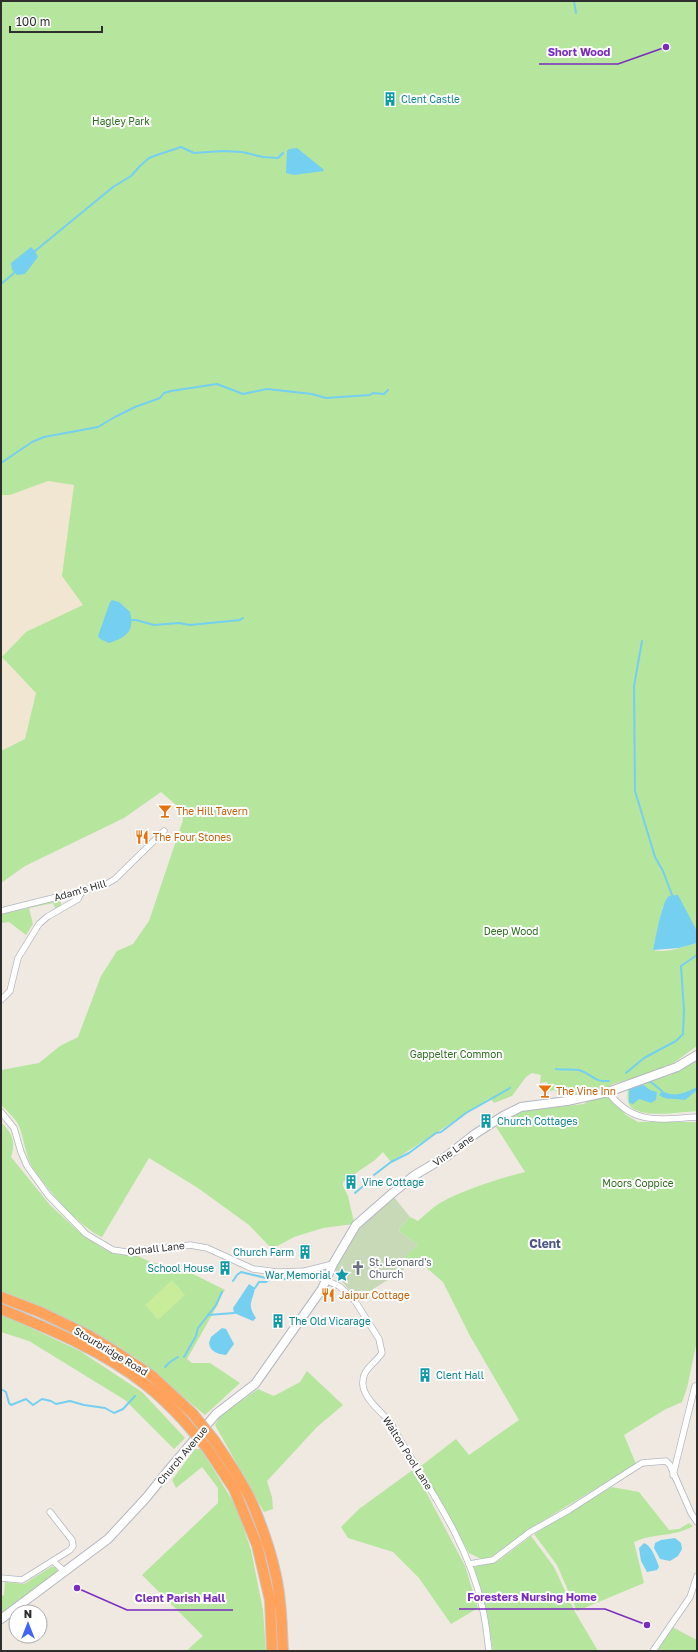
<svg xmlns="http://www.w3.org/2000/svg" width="698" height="1652" font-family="'Golos Text',sans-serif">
<rect width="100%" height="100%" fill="#efe9e1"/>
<!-- education -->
<path fill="#f0e6d1" d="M48,481L74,485L69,529L83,605L58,617L3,657L36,693L25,739L1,751V495H10Z"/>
<!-- green -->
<g fill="#b6e59e">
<path d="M1,1H697V931L690,919L663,906L653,950C666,954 685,946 697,943V1046L675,1062L645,1075L613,1084L608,1087L559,1099L555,1090L550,1091L547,1082L540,1083L541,1075L532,1073L526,1077L512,1096L494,1103L490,1098L391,1162L383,1152L375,1160L343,1182V1186L348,1196L354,1222L353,1224L323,1228L294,1237L272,1249L249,1225L198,1188L149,1158L102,1237C80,1228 44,1186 31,1165C25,1153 24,1138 19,1126C16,1119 7,1111 1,1105V1070L39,1063L60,1046L78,1037L101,976L117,951L133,944L149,921L183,820L182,810L161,792L124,818L25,866L1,883V751L25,739L36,693L2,657L26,632L83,605L62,576L74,485L48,481L10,495H1Z"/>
<path d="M57,899L61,901C61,906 60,907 56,910L53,903L29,908L33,924L26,935L9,922L1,923V914L29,908L28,906Z"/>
<path d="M697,1057V1111C681,1112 641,1119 630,1106C626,1101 628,1091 628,1085L671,1075Z"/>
<path d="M609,1096L626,1115L638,1122H697V1341L687,1388L682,1402L664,1410L624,1435L636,1464L531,1528L491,1557L481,1559L469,1553L421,1466L456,1439L469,1455L519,1420L470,1336L443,1282L421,1263L398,1262L418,1245L399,1231L400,1228L410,1217L418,1221C425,1215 432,1208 440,1203C465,1189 498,1179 525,1172L495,1125L522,1111L584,1104L591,1099Z"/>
<path d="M1,1122C12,1133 16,1141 11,1157L50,1205L78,1231L102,1248L115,1254L138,1256L150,1262L181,1268L225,1290L221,1296L217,1306L187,1359L192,1363H210L240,1383L205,1415L135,1357L43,1308L1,1291Z"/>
<path d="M1,1314L80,1351L142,1392L185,1438L174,1449L125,1400L29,1341L1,1332Z"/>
<path d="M307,1371L343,1405L317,1427L267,1481L272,1497L273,1509L264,1512L215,1425L220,1416L258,1389L274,1396L300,1382Z"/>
<path d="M195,1449H201L237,1508L251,1550L263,1610L266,1651H186L203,1636L142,1575L218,1503V1488L202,1467L176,1488L172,1480Z"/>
<path d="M414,1469L465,1566L478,1608L451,1624L419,1578L393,1552L348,1538L341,1527L359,1509Z"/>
<path d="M612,1487L639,1492L669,1530L679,1529L689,1523L693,1526C675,1537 653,1533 634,1542L644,1583L577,1611L557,1565L534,1534Z"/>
<path d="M531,1536L554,1567L575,1612L598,1651H493L487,1613L474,1567L498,1561Z"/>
<path d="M51,1567H55L57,1570L56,1575L1,1614V1596L4,1595L5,1582L24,1584Z"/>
<path d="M672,1627L697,1640V1651H655Z"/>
</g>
<!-- cemetery -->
<path fill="#c8d9b8" d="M393,1196L410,1217L400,1228L399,1231L418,1245L399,1262L404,1270L357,1299L344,1284L335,1269C346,1238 370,1218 393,1196Z"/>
<!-- pitch -->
<path fill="#c9ec9a" d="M172,1280L185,1295L158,1320L145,1305Z"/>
<!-- water -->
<g fill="#75cff0">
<path d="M297,148L323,169L324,171L294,175L286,173L287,151L289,149Z"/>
<path d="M31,247L35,251L38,257L25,274L17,275L12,270L11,263Z"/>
<path d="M112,600L119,602L130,612C135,632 126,637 109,643L100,639L98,636L110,602Z"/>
<path d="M678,895L697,931V943L679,948L653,950C655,942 662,900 669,896C671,895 676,895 678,895Z"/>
<path d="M642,1084L650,1090L657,1092L656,1100L651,1103L639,1099L633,1104L629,1103V1088Z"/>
<path d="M697,1087V1090L685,1100C677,1098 666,1101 659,1095L662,1091C675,1098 685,1093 697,1087Z"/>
<path d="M249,1284L255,1288C252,1303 247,1304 256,1318L253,1321L234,1313L233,1308Z"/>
<path d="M222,1328L226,1329L234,1344L226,1355C218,1354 210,1352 209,1343L211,1337Z"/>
<path d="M675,1538L681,1543L682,1549L678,1556L670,1561L660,1559L654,1548L655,1543L661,1540Z"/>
<path d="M644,1543C652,1546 656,1559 659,1567L657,1570L647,1572L641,1561L639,1548Z"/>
</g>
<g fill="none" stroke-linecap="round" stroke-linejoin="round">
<!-- stream -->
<g stroke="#75cff0" stroke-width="2">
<path d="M574,1L576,13"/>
<path d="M35,251L113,187L131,176L140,166L149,158L157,155L181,147L194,153L223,151L242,152L263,157L278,158L283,153"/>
<path d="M1,284L14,273"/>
<path d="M1,463L32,442L44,437L98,427L115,417L135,407L160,398L164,393L171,391L217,384L243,394L267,389L312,394L326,398L370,395L373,393L384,394L388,390"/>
<path d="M130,620H136L154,625L179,623L190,625L240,620L243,618"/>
<path d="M642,641L634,686L635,791L655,857L663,871L672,895"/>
<path d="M556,1069C563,1070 572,1069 579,1070C593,1074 592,1082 609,1081"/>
<path d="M626,1073L644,1058L676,1041L683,1034L684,1010L681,966L697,955"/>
<path d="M646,1082H651L662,1091"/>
<path d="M374,1175L391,1162L409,1153L436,1133L441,1132L466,1113L510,1088"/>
<path d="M355,1193L368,1182"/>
<path d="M233,1281L237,1275L241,1272L270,1279H296"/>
<path d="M255,1288L259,1282H266L270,1279"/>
<path d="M208,1315L234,1313"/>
<path d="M184,1357L196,1336L198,1328L216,1305L222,1292"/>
<path d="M165,1367L170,1362L178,1357"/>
<path d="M1,1389L6,1392L9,1403L11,1405L26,1399L33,1405L42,1399L51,1401L56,1404L70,1401L84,1405L105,1408L114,1413L123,1409L135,1396"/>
</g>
<defs>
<g id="street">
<path d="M1,911L105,885L115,879L164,831"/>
<path d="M1,1000L10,991L18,958L39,924L47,917L78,899L82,891"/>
<path d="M608,1092C634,1126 659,1119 697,1117"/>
<path d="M1,1112L14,1128L21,1152L27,1166L48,1195L86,1234L113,1250L133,1253L190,1245L207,1248L253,1269L278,1272L305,1271L333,1264"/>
<path d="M305,1271L339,1286L348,1294L355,1301L379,1339L382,1353C374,1365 361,1369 363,1386C365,1399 381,1412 390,1422C393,1427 396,1433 399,1438C431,1491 469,1545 482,1606C486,1621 487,1636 489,1651"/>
<path d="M673,1475L695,1386"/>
<path d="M53,1561L65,1572"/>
<path d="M469,1564L493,1560L530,1532L569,1510L642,1463L666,1461L670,1465L691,1513L697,1522"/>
<path d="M1,1578L22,1580L70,1550L73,1546L72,1540L50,1512"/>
<path d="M653,1651L690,1597L697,1576"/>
</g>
<path id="secondary" d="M1,1619L108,1539L146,1498L171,1467L216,1414L255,1384L322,1289L333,1264L356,1225L396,1190L415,1175L447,1156L475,1134L503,1116L521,1107L567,1101L608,1092L677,1067L697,1055"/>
<g id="highway">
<path d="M1,1297L40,1312L88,1335L116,1352L152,1376L193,1414"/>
<path d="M1,1309C52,1330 103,1351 146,1385C160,1396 172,1408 184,1421"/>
<path d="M214,1440C228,1461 243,1482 253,1505C266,1536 277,1569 280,1602C282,1618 282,1635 283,1651"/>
<path d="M207,1448L234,1489L257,1545L270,1600L272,1651"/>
</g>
</defs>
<!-- street casing -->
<use href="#street" stroke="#b4b7c1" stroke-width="7"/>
<!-- secondary casing -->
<use href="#secondary" stroke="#b4b7c1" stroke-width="10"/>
<!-- highway casing -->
<use href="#highway" stroke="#c9c9c9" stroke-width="12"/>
<!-- street -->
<use href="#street" stroke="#fff" stroke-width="5.5"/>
<!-- secondary -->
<use href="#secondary" stroke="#fff" stroke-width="8"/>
<!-- highway -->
<use href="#highway" stroke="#ffa35c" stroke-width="10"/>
<defs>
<g id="highway-bridge">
<path d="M193,1414L214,1440"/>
<path d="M184,1421L207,1448"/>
</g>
</defs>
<!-- highway-bridge casing -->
<use href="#highway-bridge" stroke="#c9c9c9" stroke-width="12" stroke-linecap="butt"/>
<!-- highway-bridge -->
<use href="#highway-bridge" stroke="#ffa35c" stroke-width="10"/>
</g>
<!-- icons -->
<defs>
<symbol id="building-bare" viewBox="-9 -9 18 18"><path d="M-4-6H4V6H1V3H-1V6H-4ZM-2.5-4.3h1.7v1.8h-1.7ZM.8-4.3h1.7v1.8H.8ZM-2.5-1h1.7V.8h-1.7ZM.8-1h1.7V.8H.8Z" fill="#0f9aa8" stroke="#fff" stroke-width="2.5" paint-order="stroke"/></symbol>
<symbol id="bar-bare" viewBox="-9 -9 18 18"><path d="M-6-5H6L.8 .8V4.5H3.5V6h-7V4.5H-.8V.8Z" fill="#e8710a" stroke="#fff" stroke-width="2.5" paint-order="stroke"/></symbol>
<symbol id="restaurant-bare" viewBox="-9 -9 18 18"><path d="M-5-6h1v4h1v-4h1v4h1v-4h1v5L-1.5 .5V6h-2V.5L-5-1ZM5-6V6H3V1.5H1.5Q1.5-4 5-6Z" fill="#e8710a" stroke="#fff" stroke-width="2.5" paint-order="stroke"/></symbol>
<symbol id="church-bare" viewBox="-9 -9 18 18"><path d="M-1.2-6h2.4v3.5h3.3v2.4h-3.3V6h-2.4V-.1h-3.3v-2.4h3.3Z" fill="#6b7280" stroke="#fff" stroke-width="2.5" paint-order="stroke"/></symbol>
<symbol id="sight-bare" viewBox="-9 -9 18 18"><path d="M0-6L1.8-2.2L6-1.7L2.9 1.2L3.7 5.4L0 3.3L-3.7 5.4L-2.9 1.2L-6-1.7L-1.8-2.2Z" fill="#0f9aa8" stroke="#fff" stroke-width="2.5" paint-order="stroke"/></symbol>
</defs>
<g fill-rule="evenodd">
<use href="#building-bare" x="380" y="89" width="20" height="20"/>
<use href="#bar-bare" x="155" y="801" width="20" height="20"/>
<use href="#restaurant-bare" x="132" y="827" width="20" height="20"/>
<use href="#bar-bare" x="535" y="1081" width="20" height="20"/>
<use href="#building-bare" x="476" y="1111" width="20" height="20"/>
<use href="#building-bare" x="341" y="1172" width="20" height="20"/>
<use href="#building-bare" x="295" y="1242" width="20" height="20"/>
<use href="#building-bare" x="215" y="1258" width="20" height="20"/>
<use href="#church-bare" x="348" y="1258" width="20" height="20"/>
<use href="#sight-bare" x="332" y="1265" width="20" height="20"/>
<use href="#restaurant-bare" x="318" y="1285" width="20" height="20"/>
<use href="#building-bare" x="268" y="1311" width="20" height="20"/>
<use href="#building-bare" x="415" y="1365" width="20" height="20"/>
</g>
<g text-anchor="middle" stroke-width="4" stroke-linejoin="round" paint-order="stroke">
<!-- culture labels -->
<g font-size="10" fill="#0d838f" stroke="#fff" text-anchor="start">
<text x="401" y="103">Clent Castle</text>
<text x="497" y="1125">Church Cottages</text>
<text x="362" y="1186">Vine Cottage</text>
<text x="294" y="1256" text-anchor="end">Church Farm</text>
<text x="214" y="1272" text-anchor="end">School House</text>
<text x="331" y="1279" text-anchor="end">War Memorial</text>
<text x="289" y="1325">The Old Vicarage</text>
<text x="436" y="1379">Clent Hall</text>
</g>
<!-- park labels -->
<g font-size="10" fill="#2c6e1b" stroke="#fff">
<text x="121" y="125">Hagley Park</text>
<text x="511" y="935">Deep Wood</text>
<text x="456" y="1058">Gappelter Common</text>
<text x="638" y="1187">Moors Coppice</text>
</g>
<!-- food labels -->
<g font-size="10" fill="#c56008" stroke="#fff" text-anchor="start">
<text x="176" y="815">The Hill Tavern</text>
<text x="153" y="841">The Four Stones</text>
<text x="556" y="1095">The Vine Inn</text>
<text x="339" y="1299">Jaipur Cottage</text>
</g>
<!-- street labels -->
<g font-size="10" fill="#2e2e2e" stroke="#fff">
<text transform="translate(80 890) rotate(-16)" y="4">Adam's Hill</text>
<text transform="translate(453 1150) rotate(-35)" y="4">Vine Lane</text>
<text transform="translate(156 1248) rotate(-6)" y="4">Odnall Lane</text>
<text transform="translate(111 1351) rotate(31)" y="4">Stourbridge Road</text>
<text transform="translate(408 1453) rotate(58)" y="4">Walton Pool Lane</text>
<text transform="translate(182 1455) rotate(-50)" y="4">Church Avenue</text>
</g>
<!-- worship labels -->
<g font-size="10" fill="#5b616d" stroke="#fff" text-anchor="start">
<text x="369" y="1266">St. Leonard's<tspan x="369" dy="12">Church</tspan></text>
</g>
<!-- quarter labels -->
<g font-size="12" font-weight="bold" fill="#4d5680" stroke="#fff">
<text x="545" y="1248">Clent</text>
</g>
</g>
<!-- callouts -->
<path fill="none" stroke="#7b2cbf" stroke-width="1.5" d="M666 47L618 64H539M647 1625L605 1609H459M77 1588L127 1610H233"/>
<g fill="#7b2cbf" stroke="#fff" stroke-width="1.5">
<circle cx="666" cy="47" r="4"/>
<circle cx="647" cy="1625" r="4"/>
<circle cx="77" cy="1588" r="4"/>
</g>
<g font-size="11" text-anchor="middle" font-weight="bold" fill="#7b2cbf" stroke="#fff" stroke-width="4" stroke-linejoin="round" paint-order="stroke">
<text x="579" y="56">Short Wood</text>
<text x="532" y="1601">Foresters Nursing Home</text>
<text x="180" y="1602">Clent Parish Hall</text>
</g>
<!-- border -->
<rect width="698" height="1652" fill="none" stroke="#2e2e2e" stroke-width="4"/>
<!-- north arrow -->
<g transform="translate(28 1624)"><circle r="19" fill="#ffffff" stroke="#ababab"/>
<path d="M0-3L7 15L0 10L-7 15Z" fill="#4264fb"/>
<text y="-6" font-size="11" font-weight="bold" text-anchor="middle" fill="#2e2e2e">N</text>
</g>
<!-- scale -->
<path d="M10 26v6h92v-6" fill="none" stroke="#2e2e2e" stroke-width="2"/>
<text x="16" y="26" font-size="12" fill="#2e2e2e" stroke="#ffffff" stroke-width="3" paint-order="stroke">100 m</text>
</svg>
